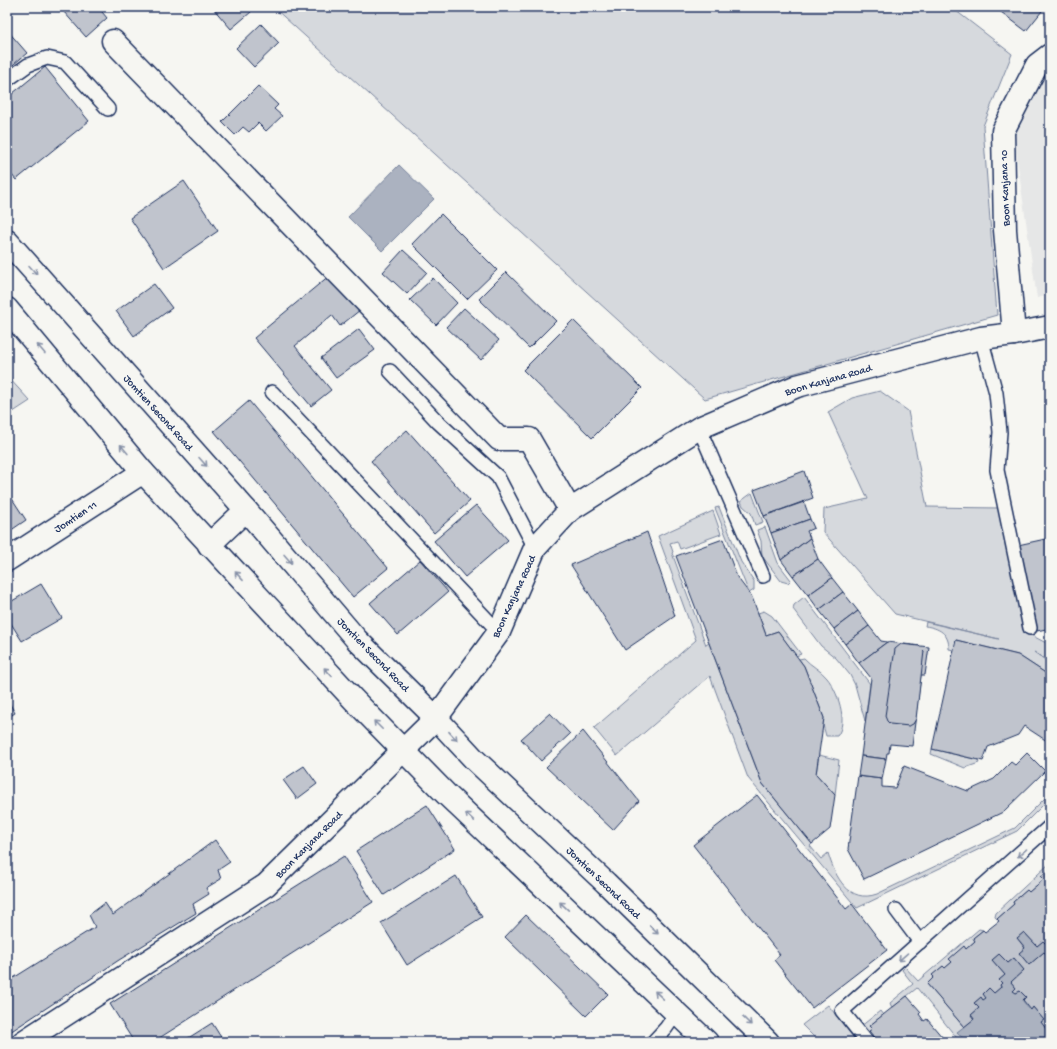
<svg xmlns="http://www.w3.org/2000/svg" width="1057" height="1049" font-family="'Gochi Hand',sans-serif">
<rect width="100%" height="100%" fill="#f6f6f2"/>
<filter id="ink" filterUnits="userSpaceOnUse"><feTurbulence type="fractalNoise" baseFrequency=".025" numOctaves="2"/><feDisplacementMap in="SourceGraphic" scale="8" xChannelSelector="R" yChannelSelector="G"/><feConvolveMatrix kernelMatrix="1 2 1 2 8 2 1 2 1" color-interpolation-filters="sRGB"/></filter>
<g filter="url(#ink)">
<!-- built -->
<path fill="#e6e7e7" d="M1050,66V295L1037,298L1013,131L1045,70Z"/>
<!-- green -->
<g fill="#d6d9dd" stroke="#78849e">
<path d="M273,7H951L1012,54L983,126L997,315L705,399Z"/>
<path d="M7,376L30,401L7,416Z"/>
<path d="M880,391L908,411L927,507L999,508L1027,633L1050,645V663L1034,652L1050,663V676L1018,655L956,640L954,650L949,649C949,633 939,628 925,626L926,622L999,639L895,614L823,532L824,509L868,499L828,412L852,398Z"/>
<path d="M752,493L763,522L755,525L751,513L743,506L741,501Z"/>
<path d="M719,507L741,562L754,581V590L749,593L715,508Z"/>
<path d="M713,511L721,534L680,549L677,541L670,543L673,552L672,553L706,645L709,643L762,783L812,844L810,846L821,859L828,853C835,877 849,904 877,894L1015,828L1050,793V798L1017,831L857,908L748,778L710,676L617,756L594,728L696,640L658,536Z"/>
<path d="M765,527L778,563L791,580L788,583L781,581L762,556L761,541L757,530Z"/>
<path d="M804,597L870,684L865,721L855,685L850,675L836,658L821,646L793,609L794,605Z"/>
<path d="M764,611L772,616L801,654L796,656L778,631L766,635L758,613Z"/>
<path d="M804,658C811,666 821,670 827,678C837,690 849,722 837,736H826L823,725L824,718L804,666L799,659Z"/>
<path d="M932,749L978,760L979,763L965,768L931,754Z"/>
<path d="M819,755L839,760L835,795L816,774Z"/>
<path d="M1050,863V869L1041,876L1044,879L1029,892L1027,890L1013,902L1014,904L997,919L995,917L996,913Z"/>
<path d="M979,929L983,930L973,938L975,941L966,949L964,947L950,959L952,962L945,968L943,966L933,975L934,977L927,984L964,1027L958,1032L966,1042H960L917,988L892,1008L890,1003L913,984L902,970L905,967L918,981Z"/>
<path d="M828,1005L857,1042H819L802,1025Z"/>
<path d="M880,1011L883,1015L869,1026L872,1029L870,1031L873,1035L870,1038L860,1027Z"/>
</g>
<!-- water -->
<g fill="#abb2c0" stroke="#717e99">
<path d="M399,165L434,199L382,251L348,217Z"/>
<path d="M1024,932L1037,946L1043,941L1045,943L1050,942V958L1044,952L1029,965L1019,953L1025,947L1017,938Z"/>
<path d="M999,954L1008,963L1014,958L1024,970L1011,982L1016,988L1014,991L1016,993L1020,991L1026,997L1023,1001L1030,1010L1033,1007L1044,1020L1041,1022L1050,1034V1042H966L957,1032L974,1019L971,1015L979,1008L974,1003L981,997L983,1000V994L989,988L994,993L1001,987L1000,985L1002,983L999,980L1005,975L992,960Z"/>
</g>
<!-- building -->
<g fill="#c0c4cd" stroke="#1b2f5e">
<path d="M67,7H98L107,18L86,37L63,11Z"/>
<path d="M212,7H247L251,12L231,29Z"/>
<path d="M999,7H1037L1042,11L1026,31L997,9Z"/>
<path d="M261,24L279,43L254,67L236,48Z"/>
<path d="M7,30L27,53L7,70Z"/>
<path d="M45,67L89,121L16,180L7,169V98Z"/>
<path d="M258,86L278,105L274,109L282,116L266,131L258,123L249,132L243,127L235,135L222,122Z"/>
<path d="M184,181L218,231L164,268L130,218Z"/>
<path d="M441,214L497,270L467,299L412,244Z"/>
<path d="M403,250L427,272L407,294L383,272Z"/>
<path d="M506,272L556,321L529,348L479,299Z"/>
<path d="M330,275L360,310L340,326L332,315L295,346L331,390L311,406L254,338Z"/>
<path d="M433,278L457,303L436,325L410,300Z"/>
<path d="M154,284L172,308L134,336L116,311Z"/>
<path d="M464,308L499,340L481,360L446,327Z"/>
<path d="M573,320L642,388L592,438L523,370Z"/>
<path d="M359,329L375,350L336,378L321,358Z"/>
<path d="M249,401L388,568L353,597L214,431Z"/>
<path d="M407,430L470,501L434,533L371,461Z"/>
<path d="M804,471L813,498L764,516L754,490Z"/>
<path d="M9,494L26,520L7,533V495Z"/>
<path d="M804,502L810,519L771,533L764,516Z"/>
<path d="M476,505L508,540L465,577L434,541Z"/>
<path d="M810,519L814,528L807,531L810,538L781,560L771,533Z"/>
<path d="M647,532L675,616L625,650L571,565Z"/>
<path d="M810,538L818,559L793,576L781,560Z"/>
<path d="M1050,538V628L1037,631L1018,545Z"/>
<path d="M723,539L737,577L752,597L766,635L778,631L804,666L824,718L816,774L835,795L830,829L812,844L762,783L676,556Z"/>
<path d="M818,559L832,578L808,595L793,576Z"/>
<path d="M420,560L448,592L398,635L370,603Z"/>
<path d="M832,578L843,592L819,610L808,595Z"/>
<path d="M41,584L62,618L22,641L7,617V604Z"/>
<path d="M843,592L858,611L834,629L819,610Z"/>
<path d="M858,611L869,626L845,644L834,629Z"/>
<path d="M869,626L881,641L887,642L859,663L845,644Z"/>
<path d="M956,640L1018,655L1050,676V743L1024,726L1018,735L988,747L983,761L932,749Z"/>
<path d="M887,642L929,647L925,675H921L912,746L890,744L889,753H887L886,759L861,756L871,678L859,663Z"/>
<path d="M901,644L919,646L924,651L916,719L913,724L909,726L890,724L887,721L885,716L895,649Z"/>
<path d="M7,699L15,713L7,718Z"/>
<path d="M550,713L570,734L541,761L521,739Z"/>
<path d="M583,731L639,801L613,830L546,767Z"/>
<path d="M1027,753L1045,771L1003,812L864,879L848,849L858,776L882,779V787L895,788L904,766L968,791L994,779L1011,762L1015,765Z"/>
<path d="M861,756L886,759L882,779L858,776Z"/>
<path d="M304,766L317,784L297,799L283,780Z"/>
<path d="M757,795L846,909L852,904L887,950L812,1008L774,960L780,955L693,845Z"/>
<path d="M427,805L455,849L384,895L356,851Z"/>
<path d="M215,840L230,862L218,870L221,879L206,888L209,894L193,904L196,913L119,960L7,1034V982L95,927L89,915L105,903L113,915Z"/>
<path d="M344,856L373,902L153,1042H134L110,1004Z"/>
<path d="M1050,869V942L1045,943L1043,941L1037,946L1024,932L1017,938L1025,948L1019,953L1029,965L1044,952L1050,958V1034L1041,1022L1044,1020L1033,1007L1031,1010L1023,1000L1026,997L1020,991L1016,993L1013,991L1016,988L1011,982L1024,970L1014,958L1008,963L999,954L992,960L1005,975L999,980L1002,983L1000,985L1001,987L994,993L989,988L983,994L986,998L983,1000L981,997L974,1003L979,1008L971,1015L974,1019L964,1027L927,984L934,977L932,975L943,966L945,968L952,962L949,959L964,946L966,949L975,941L973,938L983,930L985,932L999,921L997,919L1014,904L1013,902L1027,890L1029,892L1044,879L1041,876Z"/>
<path d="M456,876L482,917L407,965L381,923Z"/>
<path d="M526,915L608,994L586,1016L505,937Z"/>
<path d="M907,996L921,1012L919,1014L924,1021L927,1019L943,1038L940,1040L941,1042H878L869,1031L872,1029L869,1026Z"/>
<path d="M212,1023L224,1042H182Z"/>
</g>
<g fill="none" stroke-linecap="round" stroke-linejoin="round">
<defs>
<g id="service">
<path d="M7,80L28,65L47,58L65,62L108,109"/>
<path d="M981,338L996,393L1000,432L997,470L1030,628"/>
<path d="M390,371L438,422L498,477L535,548"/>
<path d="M272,392L499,632"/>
<path d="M699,428L763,576"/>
<path d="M896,910L920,942"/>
<path d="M653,1042L666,1028L677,1012"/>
<path d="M867,1042L842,1011L1050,826"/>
</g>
<g id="minor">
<path d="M113,41L499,439H529L570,510"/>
<path d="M1014,334L1005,230L1003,131L1037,65L1050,55"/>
<path d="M7,560L143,472"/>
</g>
<g id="tertiary">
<path d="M209,545L246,510"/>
<path d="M23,1042L266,885L436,718L499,632L535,548L570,510L699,428L797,386L981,338L1014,334L1050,327"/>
</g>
<g id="secondary">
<path d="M7,241L246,510L357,640L436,718L475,760L606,883L768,1042"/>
<path d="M7,309L143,472L354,700L446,794L707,1042"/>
</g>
</defs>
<!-- service casing -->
<use href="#service" stroke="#1b2f5e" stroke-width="16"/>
<!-- minor casing -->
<use href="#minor" stroke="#1b2f5e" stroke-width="25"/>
<!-- tertiary casing -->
<use href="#tertiary" stroke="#1b2f5e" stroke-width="25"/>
<!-- secondary casing -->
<use href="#secondary" stroke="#1b2f5e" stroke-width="25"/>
<!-- service -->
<use href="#service" stroke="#f6f6f2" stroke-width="13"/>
<!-- minor -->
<use href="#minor" stroke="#f6f6f2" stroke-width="22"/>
<!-- tertiary -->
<use href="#tertiary" stroke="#f6f6f2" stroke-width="22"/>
<!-- secondary -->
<use href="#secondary" stroke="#f6f6f2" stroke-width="22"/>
</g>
<!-- one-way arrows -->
<defs><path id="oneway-shaft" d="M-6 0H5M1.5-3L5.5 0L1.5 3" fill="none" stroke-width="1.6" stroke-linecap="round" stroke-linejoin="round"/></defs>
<g stroke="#8892a8">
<use href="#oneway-shaft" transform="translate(33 270) rotate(48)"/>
<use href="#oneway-shaft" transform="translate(41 349) rotate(-130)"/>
<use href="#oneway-shaft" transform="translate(124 449) rotate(-130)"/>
<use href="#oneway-shaft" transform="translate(203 462) rotate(48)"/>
<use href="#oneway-shaft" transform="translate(288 559) rotate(49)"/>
<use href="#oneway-shaft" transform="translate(239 576) rotate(-133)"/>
<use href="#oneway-shaft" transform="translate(328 672) rotate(-133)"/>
<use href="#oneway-shaft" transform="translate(378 725) rotate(-135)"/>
<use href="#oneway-shaft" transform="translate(453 736) rotate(47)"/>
<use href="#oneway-shaft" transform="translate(470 817) rotate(-137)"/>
<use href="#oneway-shaft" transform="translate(1022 853) rotate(139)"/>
<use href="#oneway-shaft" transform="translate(564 906) rotate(-137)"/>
<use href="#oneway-shaft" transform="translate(654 930) rotate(44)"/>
<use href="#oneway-shaft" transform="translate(903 957) rotate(139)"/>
<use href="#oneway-shaft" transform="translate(659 995) rotate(-137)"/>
<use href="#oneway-shaft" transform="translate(747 1021) rotate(44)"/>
</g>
</g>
<g text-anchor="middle" stroke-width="3" stroke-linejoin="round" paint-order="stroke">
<!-- street labels -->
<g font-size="11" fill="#1b2f5e" stroke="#f6f6f2">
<text transform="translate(1004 188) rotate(-92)" y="4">Boon Kanjana 10</text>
<text transform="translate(828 379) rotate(-16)" y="4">Boon Kanjana Road</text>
<text transform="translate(159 412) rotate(48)" y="4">Jomtien Second Road</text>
<text transform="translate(75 516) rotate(-33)" y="4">Jomtien 11</text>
<text transform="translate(513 596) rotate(-65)" y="4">Boon Kanjana Road</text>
<text transform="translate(374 654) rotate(46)" y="4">Jomtien Second Road</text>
<text transform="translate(308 844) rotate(-45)" y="4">Boon Kanjana Road</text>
<text transform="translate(604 882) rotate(44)" y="4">Jomtien Second Road</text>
</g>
</g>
<!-- margin -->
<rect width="1057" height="1049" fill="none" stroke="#f6f6f2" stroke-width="24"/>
<rect x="12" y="12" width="1033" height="1025" fill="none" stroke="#1b2f5e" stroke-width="1.5" filter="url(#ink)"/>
</svg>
